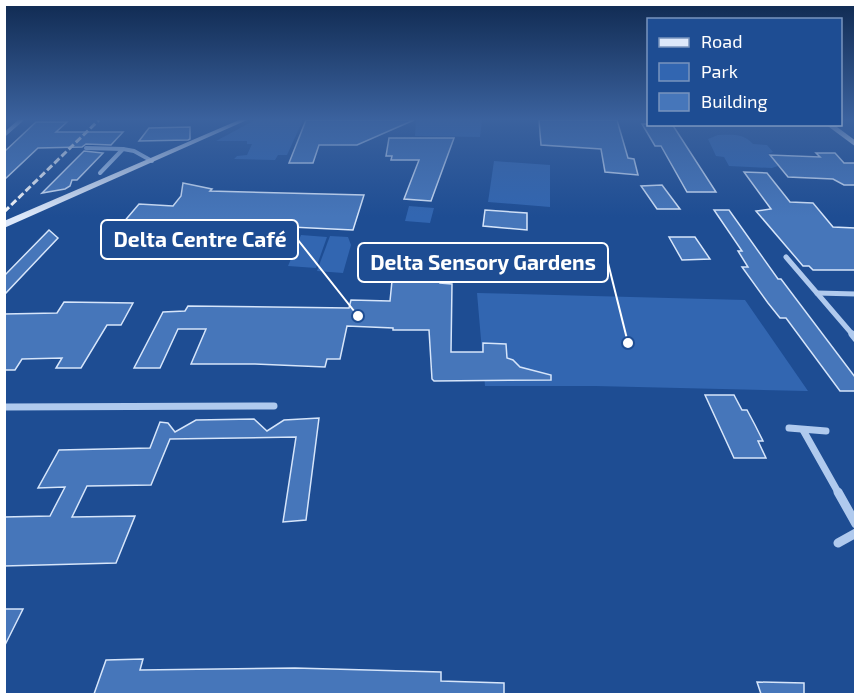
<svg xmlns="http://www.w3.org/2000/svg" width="860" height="699" font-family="'Exo 2',sans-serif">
<rect width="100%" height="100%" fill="#1e4d93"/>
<!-- green -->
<g fill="#3266b1">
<path d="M255,120H303L287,155H278L275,160L234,159L237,156L247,155L252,144H247V141H216Z"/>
<path d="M416,120H482L480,137L415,136Z"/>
<path d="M718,135C732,135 743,133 753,144L767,145L773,152L768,154L778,166L772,168L729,166L724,157L716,156L708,139Z"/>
<path d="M494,161L550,165V207L488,202Z"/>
<path d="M409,206L434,208L430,223L405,221Z"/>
<path d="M301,235L327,237L316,268L288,266Z"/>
<path d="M330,236L348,237L351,245L343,273L317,271Z"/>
<path d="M477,293L745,300L808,391L595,386H485Z"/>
</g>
<!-- building -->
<g fill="#4676ba" stroke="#d6e5fa" stroke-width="1.5">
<path d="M306,120H414L357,145H319L313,163H289Z"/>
<path d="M539,120H617L628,158L634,159L638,175L605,172L601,149L541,145Z"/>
<path d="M36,122H67L56,132H123L111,145L86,144L82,147L38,148L4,180V152Z"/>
<path d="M642,124H672L716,192H687L661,146H655Z"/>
<path d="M190,127V139L188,140L139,141L149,128Z"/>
<path d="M389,138H454L431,201L404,199L419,160H391L392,156H386Z"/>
<path d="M84,151L103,153L77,180H72L70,186L65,189L42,193Z"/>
<path d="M816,153H835L844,163H855V185H844L833,179L788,177L770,155L820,157Z"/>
<path d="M744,172L767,173L790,202L813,203L833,227L855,228V270H813L809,266H803L756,211L771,209Z"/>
<path d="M183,183L212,189L210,191L364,195L353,230L170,221L160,225L122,224L139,204L173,206L181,196Z"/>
<path d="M662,185L680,209H657L641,186Z"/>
<path d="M485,210L527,213V230L483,226Z"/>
<path d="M714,210H729L778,279H781L855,377V391H840L786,318H780L768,303L742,267H748L738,251H742Z"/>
<path d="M49,230L58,238L4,295V276Z"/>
<path d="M669,237H695L710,259L682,260Z"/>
<path d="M402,256L441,257L440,283L452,284L451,352H483V343L506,344L507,358L513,360L520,367L551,375V380L434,381L432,379L429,330H393V328L347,326L340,359H327L325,367L255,364H191L206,329H178L160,368H134L163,312L185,311L188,306L349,308L351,300L390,301L392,281H399Z"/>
<path d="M64,302L133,303L121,325H107L81,368H56L62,358L22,359L15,370H4V314L57,313Z"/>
<path d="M705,395H734L742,410H747L755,425L763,441H758L766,458H734Z"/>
<path d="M319,418L306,520L283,522L296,437L170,439L151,485L87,486L72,517L135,516L116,563L4,566V517L50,516L65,487L38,488L59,450L150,448L160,422L168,423L175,432L196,420L254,419L267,431L284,420Z"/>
<path d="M4,609H23L4,647Z"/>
<path d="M143,659L140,670L295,668L441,672V681L504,683V694H94L106,660Z"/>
<path d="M757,682L804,683V694H761Z"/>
</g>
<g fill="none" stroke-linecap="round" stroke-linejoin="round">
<!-- street-far3 -->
<g stroke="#b0caee" stroke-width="4">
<path d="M4,135L21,120"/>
<path d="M86,148L123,149"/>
<path d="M100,173L123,149L134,151L152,161"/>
</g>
<!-- street-far2 -->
<g stroke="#b0caee" stroke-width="5">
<path d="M786,257L853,335"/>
<path d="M817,293L856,294"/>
</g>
<!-- street-far1 -->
<g stroke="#b0caee" stroke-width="7">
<path d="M852,334L856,339"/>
<path d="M4,407L274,406"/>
<path d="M789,428L826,431"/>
<path d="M803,430L839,494"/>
</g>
<!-- street -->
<g stroke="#b0caee" stroke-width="9">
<path d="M838,492L856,524"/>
<path d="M838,543L856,533"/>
</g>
<!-- secondary -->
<g fill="#dde8fa" fill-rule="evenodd">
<path d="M239,120H247L4,228V221Z"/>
<path d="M825,124H833L856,141V147Z"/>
</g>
<!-- rail -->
<path stroke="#fff" stroke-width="3" stroke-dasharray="7 3" stroke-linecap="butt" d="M4,212L99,120"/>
</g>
<!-- sky -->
<linearGradient id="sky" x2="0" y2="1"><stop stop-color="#102a51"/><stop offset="0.55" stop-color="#3b629e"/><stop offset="1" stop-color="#3b629e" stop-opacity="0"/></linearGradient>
<rect width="860" height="217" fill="url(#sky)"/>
<!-- callouts -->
<path fill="none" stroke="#fff" stroke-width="2" d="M358 316L298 240M628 343L608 263"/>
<g fill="#fff" stroke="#1e4d93" stroke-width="2">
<circle cx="358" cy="316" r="6"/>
<circle cx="628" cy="343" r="6"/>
</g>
<g fill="#1e4d93" stroke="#fff" stroke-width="2">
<rect x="101" y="220" width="197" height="39" rx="6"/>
<rect x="358" y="243" width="250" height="39" rx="6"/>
</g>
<g font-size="21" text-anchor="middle" font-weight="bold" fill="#fff">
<text x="200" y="247">Delta Centre Café</text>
<text x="483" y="270">Delta Sensory Gardens</text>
</g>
<!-- border -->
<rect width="860" height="699" fill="none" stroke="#ffffff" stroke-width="12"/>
<!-- legend -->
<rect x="647" y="18" width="195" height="108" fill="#1e4d93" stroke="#7894be" stroke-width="1.5"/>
<rect x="659" y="38" width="30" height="9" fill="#dde8fa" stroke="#7894be" stroke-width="1.5"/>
<text x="701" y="48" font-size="18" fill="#ffffff">Road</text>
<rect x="659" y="63" width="30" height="18" fill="#3266b1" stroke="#7894be" stroke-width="1.5"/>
<text x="701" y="78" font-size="18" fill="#ffffff">Park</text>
<rect x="659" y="93" width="30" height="18" fill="#4676ba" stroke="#7894be" stroke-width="1.5"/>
<text x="701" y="108" font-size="18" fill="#ffffff">Building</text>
</svg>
